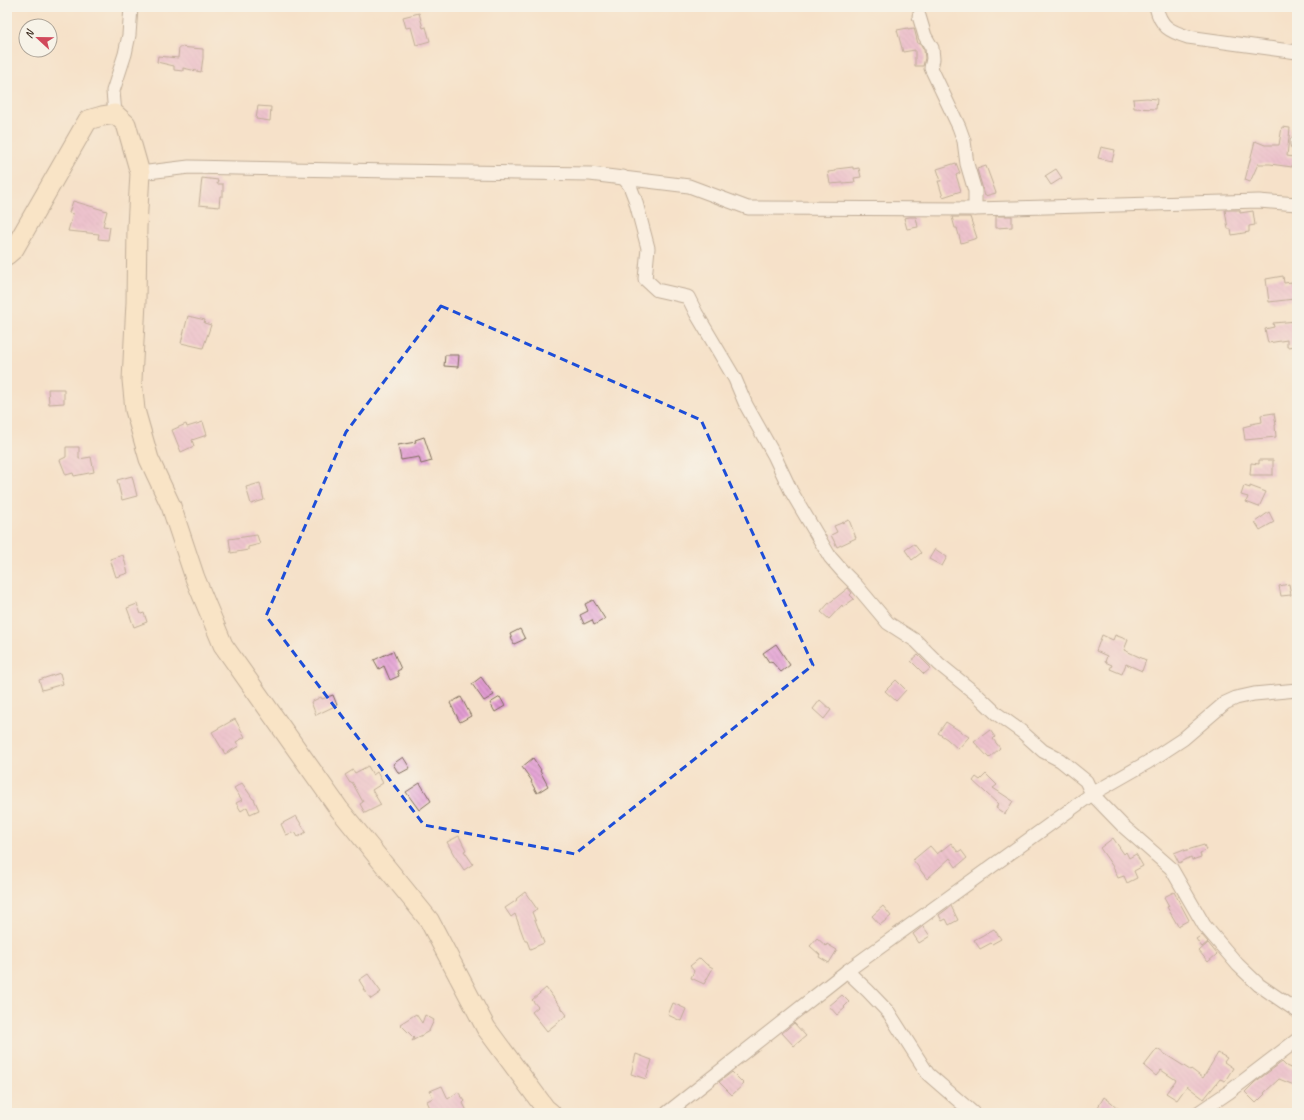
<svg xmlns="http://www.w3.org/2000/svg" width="1304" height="1120" font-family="Caveat,sans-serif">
<defs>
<pattern id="building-back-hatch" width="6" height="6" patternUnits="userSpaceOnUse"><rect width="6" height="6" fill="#e29cd3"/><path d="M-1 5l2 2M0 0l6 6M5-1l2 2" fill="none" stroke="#b87fab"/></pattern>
</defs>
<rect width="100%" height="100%" fill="#f7f3e8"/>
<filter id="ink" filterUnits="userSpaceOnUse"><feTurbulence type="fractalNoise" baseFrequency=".025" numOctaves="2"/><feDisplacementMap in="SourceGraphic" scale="8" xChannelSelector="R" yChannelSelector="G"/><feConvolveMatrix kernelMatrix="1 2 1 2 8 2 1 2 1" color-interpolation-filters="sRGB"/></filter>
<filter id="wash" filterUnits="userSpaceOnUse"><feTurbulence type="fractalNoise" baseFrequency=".012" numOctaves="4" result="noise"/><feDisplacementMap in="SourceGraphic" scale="16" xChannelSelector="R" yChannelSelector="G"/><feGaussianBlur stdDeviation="0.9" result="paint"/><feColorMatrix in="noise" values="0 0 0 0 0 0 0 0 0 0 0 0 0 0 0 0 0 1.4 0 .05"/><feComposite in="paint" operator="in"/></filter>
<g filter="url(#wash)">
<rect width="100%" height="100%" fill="#f5e1c9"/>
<g id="blocks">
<!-- building -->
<g fill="url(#building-back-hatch)">
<path d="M419,13L423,28L426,27L430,41L416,45L411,27L406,28L403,17Z"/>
<path d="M908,28V29L914,28L918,44L920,43L924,50L925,58L923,66H915V50L903,52L897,30Z"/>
<path d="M179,47L203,49V58L201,72L183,68V71L174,70V66L157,62L158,56L178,58Z"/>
<path d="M1147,98L1157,99L1156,109L1134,108L1133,99Z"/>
<path d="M258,106L271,107L270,121L256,119Z"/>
<path d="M1282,127L1290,128L1287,156L1293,157L1292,167L1270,164H1258L1250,182L1245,180L1255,141L1265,145H1279Z"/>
<path d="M1101,147L1115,150L1112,161L1098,158Z"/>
<path d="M956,163L960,173L956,175L961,191L943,197L938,181H941L937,169Z"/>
<path d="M986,166L996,193L985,196L977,169Z"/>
<path d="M853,167V169L859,168L861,177L854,178L855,182L830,184L828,172L836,171V169Z"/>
<path d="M1056,169L1062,178L1051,185L1045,176Z"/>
<path d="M202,178L218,180L217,184H223V196H220L219,207L199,205Z"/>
<path d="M73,201L107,211L103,226L110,227L108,240L98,239L99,234L68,231L73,214L69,213Z"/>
<path d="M1225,210H1240V213L1253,211L1255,225L1249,226V232L1232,235L1231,229H1228Z"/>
<path d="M996,216H1012V227L996,228Z"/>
<path d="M910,217H916L918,227L907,229L904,218Z"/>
<path d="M952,217H970L977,238L961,243L957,228H955Z"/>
<path d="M1283,276L1284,283L1292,282L1294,299L1269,302L1266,279Z"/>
<path d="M188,316L205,320L204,323L211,325L203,348L181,343Z"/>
<path d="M1297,321V346L1287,347V340L1268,343L1265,329L1274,327L1273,323Z"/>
<path d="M445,355H459L458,367L444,366Z"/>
<path d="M48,389H64V403L49,404Z"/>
<path d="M1274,413L1276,425H1275L1276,437L1245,440L1243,427L1251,425V424L1262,422L1261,415Z"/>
<path d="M203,422L207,435L192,440L194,446L181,452L172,430L186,424L187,427Z"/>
<path d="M424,437L432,461L421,464L419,457L401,460L398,445L416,442L415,440Z"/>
<path d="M66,447H79V459L91,457L94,472L74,476L73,473L66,475L60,460L66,457Z"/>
<path d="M1259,460H1273V475H1250L1251,463L1259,464Z"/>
<path d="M132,476L137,496L122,500L117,480Z"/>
<path d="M260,483L264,500L251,504L246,487Z"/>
<path d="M1244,486L1250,488V486L1266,492L1259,507L1246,502L1248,497L1241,495Z"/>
<path d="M1269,512L1274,522L1260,530L1255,522Z"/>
<path d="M849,520L856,538L837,547L831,535L837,532L834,526Z"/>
<path d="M257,535L260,544L248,547V550L231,553L229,539Z"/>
<path d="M914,544L921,553L912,560L905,550Z"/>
<path d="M935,549L947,557L942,566L929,559Z"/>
<path d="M123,555L128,573L116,577L110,559Z"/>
<path d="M1289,584L1291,595L1281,596L1279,586Z"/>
<path d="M848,588L852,593L850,595L854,599L843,607L842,605L829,619L821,612L828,604Z"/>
<path d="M593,600L605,619L594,625L592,620L584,624L580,615L588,611L585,604Z"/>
<path d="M137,604L141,614L144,613L147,622L134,627L127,608Z"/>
<path d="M520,629L525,639L514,644L510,634Z"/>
<path d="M1102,635L1113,640L1115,635L1128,640L1124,650L1146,660L1142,671L1126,664L1122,674L1110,669L1112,665L1105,662L1107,656L1096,651Z"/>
<path d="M776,644L790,665L781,672L771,661L769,662L763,653Z"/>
<path d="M393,651L401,669L397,671L399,676L390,680L384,666L379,669L374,660Z"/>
<path d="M918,655L931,668L924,674L911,661Z"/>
<path d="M60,673L63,684L42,690L39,680Z"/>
<path d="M481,677L494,695L484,701L472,684Z"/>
<path d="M896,680L906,690L896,701L885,691Z"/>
<path d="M333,695L337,705L316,715L311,702L321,697L322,699Z"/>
<path d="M461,697L471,716L460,722L450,703Z"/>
<path d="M500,697L505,706L495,712L490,703Z"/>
<path d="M820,700L831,710L824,719L813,709Z"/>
<path d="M235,719L245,737L236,742L239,746L225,754L212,732Z"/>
<path d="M946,722L969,737L958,749L947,739L938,733Z"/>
<path d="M990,730L995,737L993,739L1000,748L989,758L974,742Z"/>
<path d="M403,757L410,768L399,774L393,764Z"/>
<path d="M533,758L541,770L540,771L548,786L537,793L531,782L532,781L522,767Z"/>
<path d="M368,766L373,775L377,772L383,783L372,790L381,805L365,813L360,804L363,802L352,782L350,783L345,775L353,770L355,773Z"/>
<path d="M986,774L997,785L993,788L1013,801L1005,814L996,808L998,804L973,781L976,777L980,780Z"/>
<path d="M242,783L253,799H254L259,810L250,814L247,807L241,811L236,803L242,800L234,788Z"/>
<path d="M420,783L431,801L419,810L406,792Z"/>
<path d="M296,816L306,832L298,837L295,832L286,835L281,824Z"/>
<path d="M459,836L466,850L464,851L473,864L464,870L454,855L447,842Z"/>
<path d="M1113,838L1124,854L1126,852L1129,858L1136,854L1143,866L1134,871L1137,878L1127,883L1124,876L1118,878L1113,867L1100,848Z"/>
<path d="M951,843L958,852L961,850L967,858L956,867L950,858L927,879L913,860L930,846L937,854Z"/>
<path d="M1204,845L1206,850L1200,853L1201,857L1192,860L1191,857L1179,863L1174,853L1184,849V851Z"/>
<path d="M525,892L537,909L532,912L544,943L530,949L527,941H525L515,914L511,917L505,908L517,900L516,899Z"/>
<path d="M1174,892L1189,920L1178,926L1167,907L1169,906L1164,897Z"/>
<path d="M883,906L891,916L880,925L872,916Z"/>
<path d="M951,906L958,920L949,925L946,919L942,921L939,915Z"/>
<path d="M923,926L930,936L919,943L913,934Z"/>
<path d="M994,929L1001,939L992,944L991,943L980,949L974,940Z"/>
<path d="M1202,935L1208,942L1202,947L1196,939Z"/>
<path d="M817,938L826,946L827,944L837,950L829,963L819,957L820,955L810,946Z"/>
<path d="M1208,943L1217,954L1208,962L1199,951Z"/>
<path d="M700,958L706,964L713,968L704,984L691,978L694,971L690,966Z"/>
<path d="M368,974L381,992L371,999L363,989L364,988L359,980Z"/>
<path d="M546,988L567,1015L547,1031L532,1012L538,1007L532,1000Z"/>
<path d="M842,995L849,1002L844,1007L845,1008L837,1015L829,1006Z"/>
<path d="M673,1003L686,1009L681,1021L668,1015Z"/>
<path d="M416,1014L422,1023L425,1015L434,1020L429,1031L412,1041L414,1038L400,1024Z"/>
<path d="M794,1023L806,1036L794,1046L782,1033Z"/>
<path d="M1157,1049L1190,1070L1191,1069L1203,1078L1218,1053L1227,1058L1224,1062L1233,1068L1225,1081L1220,1079L1204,1099L1187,1086L1177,1100L1166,1093L1176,1080L1161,1070L1156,1076L1144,1066Z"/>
<path d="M636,1054L652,1060L646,1079L631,1074Z"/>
<path d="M1282,1062L1286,1066L1297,1071V1079L1294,1085L1279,1079L1264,1093L1265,1094L1256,1103L1245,1092L1255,1082Z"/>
<path d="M732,1072L744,1084L732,1095L719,1082Z"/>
<path d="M442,1086L448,1099L458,1092L465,1101L463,1103L468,1113H432L427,1101L433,1098L430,1091Z"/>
<path d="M1104,1097L1111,1102L1123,1113H1106L1098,1107Z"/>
</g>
</g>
</g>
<g filter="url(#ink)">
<use href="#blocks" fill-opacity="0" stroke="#7c6a5a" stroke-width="1"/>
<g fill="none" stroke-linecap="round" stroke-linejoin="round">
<defs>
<g id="minor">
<path d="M1156,7C1161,27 1169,31 1188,37L1297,52"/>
<path d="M919,16L925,36L932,48L933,59L931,68L959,127L964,141L967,164L975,191V209"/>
<path d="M115,114L113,91L125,54L129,35L131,7"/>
<path d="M1297,142V144"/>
<path d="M140,173L189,167L393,171L590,174L689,186L748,208L975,209L1259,201L1297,204"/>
<path d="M623,177L630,186L635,199L648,248L645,279L657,290L688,297L696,313L735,379L746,405L774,455L791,491L830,557L844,573L856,585L888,623L916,641L939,664L976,694L997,714L1022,732L1043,751L1060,760L1086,781L1092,794L1123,826L1171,868L1204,925L1238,965L1259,985L1297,1011"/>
<path d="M847,971L868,991L889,1013L928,1074L973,1113"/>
<path d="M667,1113L847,971L1092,794L1148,762L1183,739L1225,703L1236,698L1254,694L1297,690"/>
<path d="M1198,1113L1229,1092L1297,1040"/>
</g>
<path id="secondary" d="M7,255L14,249L88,120L102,116L115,114L126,124L140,173L137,227L136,302L132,380L135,410L149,459L171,506L195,578L223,645L339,809L429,920L486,1028L545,1108L551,1113"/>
</defs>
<!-- minor casing -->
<use href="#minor" stroke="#7c6a5a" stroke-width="15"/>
<!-- secondary casing -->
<use href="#secondary" stroke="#7c6a5a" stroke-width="21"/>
<!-- minor -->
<use href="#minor" stroke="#fff" stroke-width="13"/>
<!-- secondary -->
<use href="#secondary" stroke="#fce6c4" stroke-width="19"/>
</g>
</g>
<!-- marked area -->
<path d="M0 0H1304V1120H0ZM441,306L701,420L813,665L575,854L424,825L266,616L346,432Z" fill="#f5e1c9" fill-opacity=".55" fill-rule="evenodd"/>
<path fill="none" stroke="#1d4ed8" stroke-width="3" stroke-dasharray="8 5" stroke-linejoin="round" d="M441,306L701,420L813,665L575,854L424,825L266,616L346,432Z"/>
<!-- margin -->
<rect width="1304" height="1120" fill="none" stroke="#f7f3e8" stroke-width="24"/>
<!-- north arrow -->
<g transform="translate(38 38) rotate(292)"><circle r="19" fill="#f7f3e8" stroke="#aca397"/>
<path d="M0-3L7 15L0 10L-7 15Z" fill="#d1495b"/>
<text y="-6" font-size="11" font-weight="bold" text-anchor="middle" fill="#3b2a1e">N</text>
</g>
</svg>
